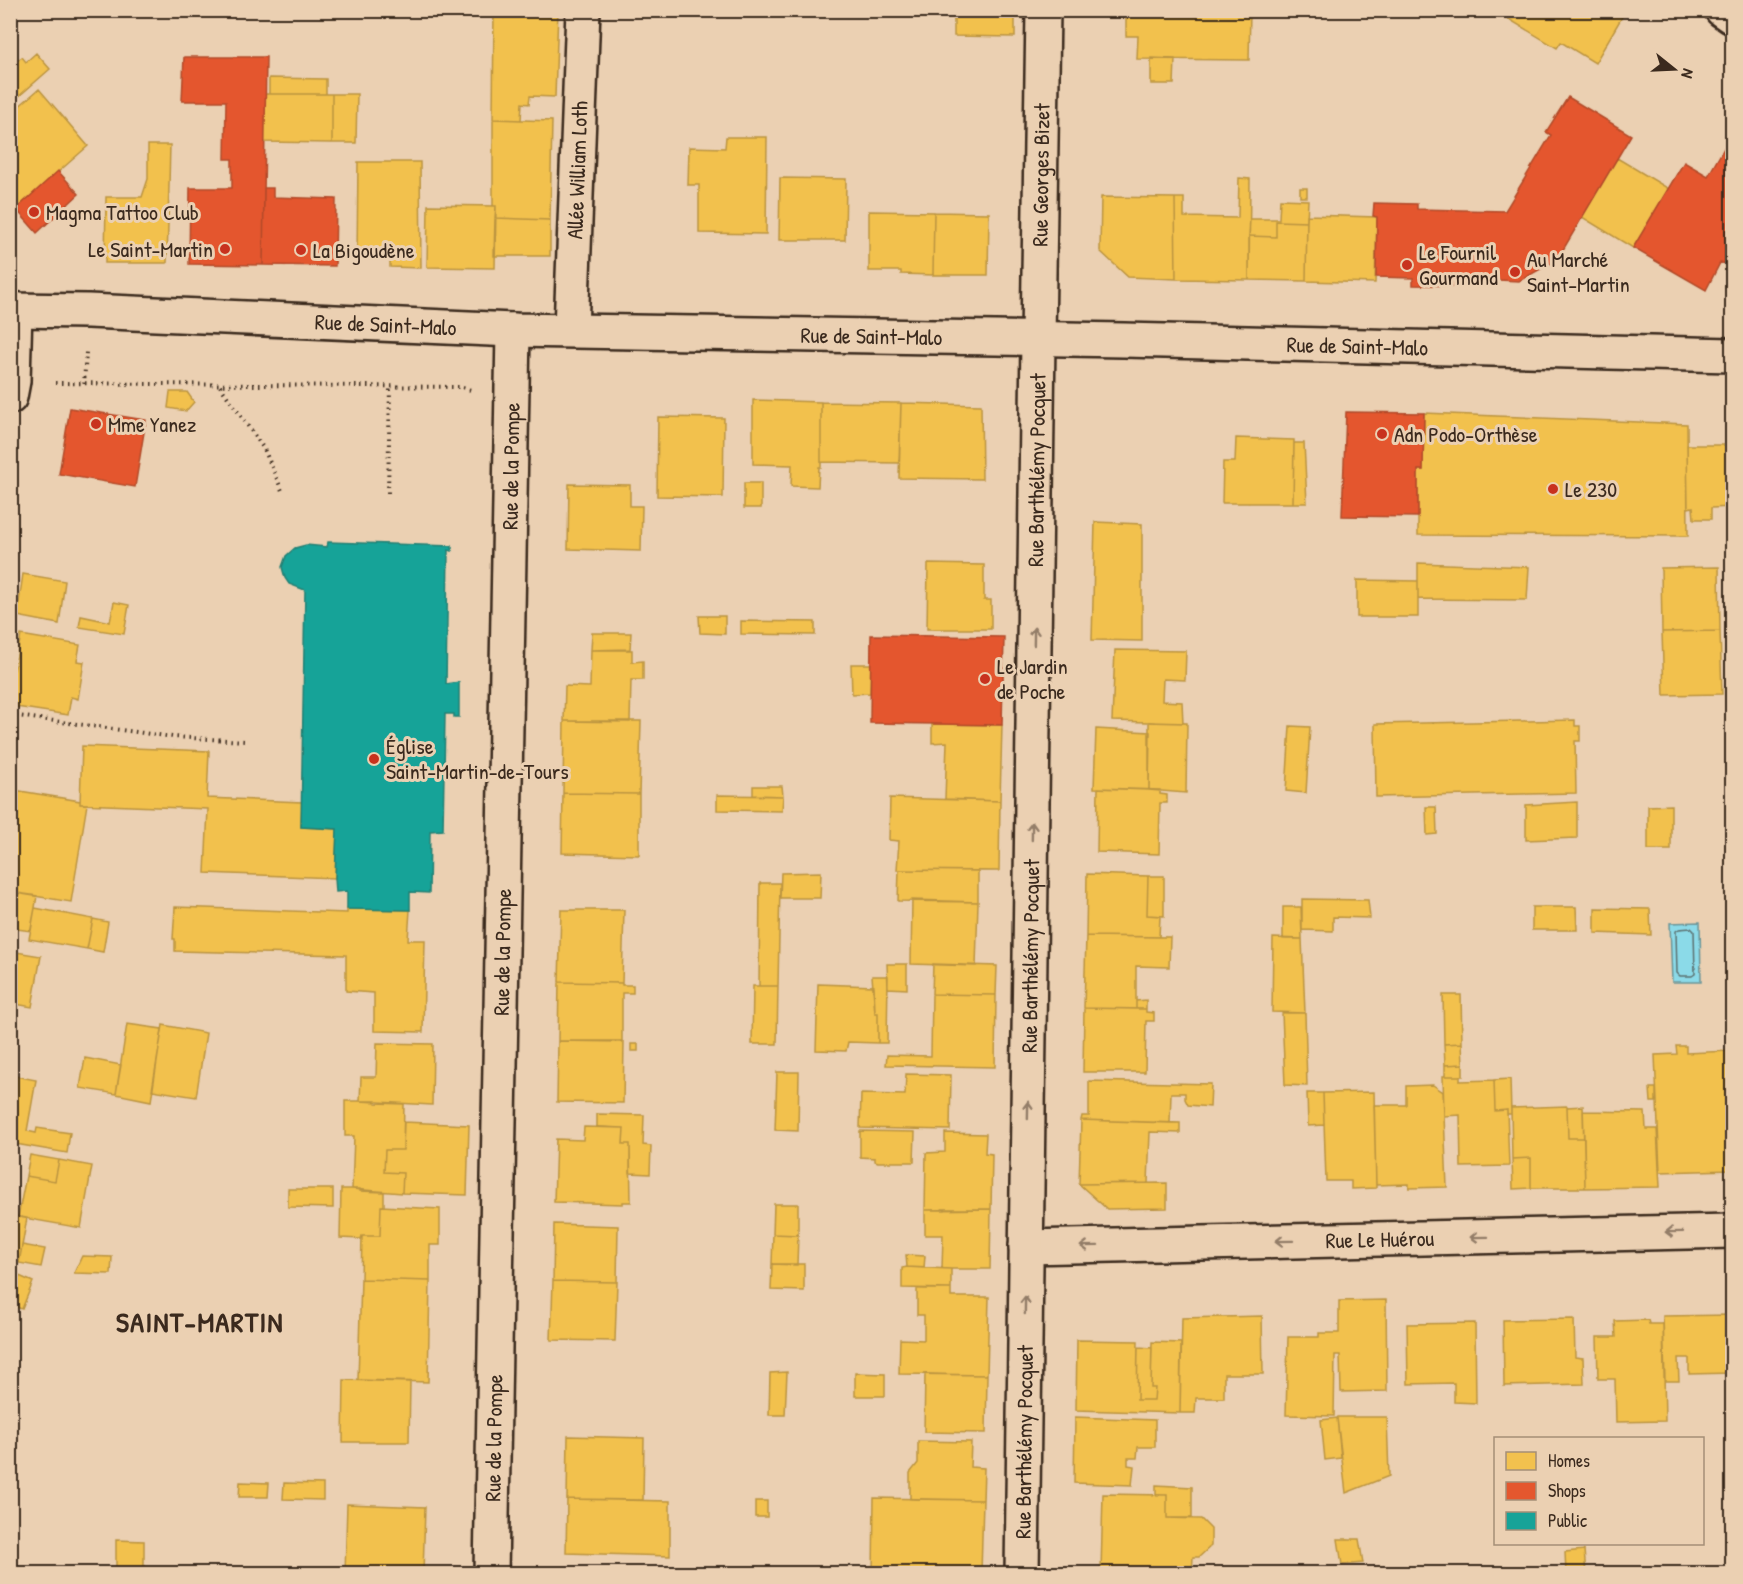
<svg xmlns="http://www.w3.org/2000/svg" width="1743" height="1584" font-family="'Patrick Hand',sans-serif">
<rect width="100%" height="100%" fill="#ebd0b2"/>
<filter id="ink" filterUnits="userSpaceOnUse"><feTurbulence type="fractalNoise" baseFrequency=".0167" numOctaves="2"/><feDisplacementMap in="SourceGraphic" scale="12" xChannelSelector="R" yChannelSelector="G"/><feConvolveMatrix kernelMatrix="1 2 1 2 8 2 1 2 1" color-interpolation-filters="sRGB"/></filter>
<g filter="url(#ink)">
<path fill="#8bdae8" stroke="#6b9497" stroke-width="1.5" d="M1700 922 1701 982H1672L1670 923Z"/>
<path fill="#f2c14e" stroke="#bb9440" stroke-width="1.5" d="M494 10H558L555 97 530 96 529 104 522 103 521 120 493 119Z
M954 10H1015V37L954 36Z
M1126 10H1250L1249 60 1137 59 1138 36H1126Z
M1505 10H1626L1595 63 1561 42 1557 48 1502 15Z
M10 52 18 60 22 57 26 62 36 53 50 69 10 104Z
M1151 58 1175 59 1174 84H1151Z
M269 78 326 79V94H269Z
M39 89 88 146 16 209 10 202V165L14 162 10 157V114Z
M265 94H332V143L264 142Z
M332 94H357L356 143H332Z
M493 119 552 121 550 220 495 218 496 206H493Z
M726 137H767L766 234 699 233V185H688L689 147 725 148Z
M148 145H170L167 263H105L106 197H142L148 179Z
M1617 158 1669 189 1633 248 1582 217Z
M358 162H420L421 268 390 267V259H357Z
M780 178 846 179 845 240H779Z
M1239 178 1250 179 1249 280 1176 279 1175 198H1184V217L1238 218Z
M1300 188H1307V197H1300Z
M1101 197 1175 198 1176 279 1128 277 1100 251Z
M1280 199 1308 200 1307 222 1276 221V237L1249 236 1250 219H1279Z
M428 205 496 206 495 268 427 267Z
M869 211 934 212 933 275 901 274V271H869Z
M934 212 989 213 988 275H933Z
M1307 215 1377 217 1375 283 1306 281Z
M495 218 550 220V256H494Z
M1276 221 1307 222 1306 281 1249 280V236L1276 237Z
M170 392H187L194 402 186 411 168 408Z
M753 400 821 402V467H819L818 487 791 486 792 465 753 464Z
M821 402 901 403 899 463 821 462Z
M901 403 981 405 982 479 899 478Z
M1424 413 1687 424 1688 536 1418 535V470H1423Z
M658 417 724 418 723 497 657 496Z
M1236 438 1294 440 1293 503H1222L1223 462H1235Z
M1294 443H1304L1307 503H1293Z
M1687 445H1730L1732 507 1711 508V519H1694L1693 507 1688 508Z
M1730 448H1732L1731 492Z
M744 483H761V508H744Z
M569 484 630 485V506H642L641 551 568 549Z
M1095 522 1142 524V641L1092 640Z
M1418 563 1529 567 1527 600 1418 599Z
M928 564 984 565V600H991V629H927Z
M1719 567 1720 631 1662 632 1661 568Z
M23 574 65 581 59 624 17 616Z
M1357 580 1418 581V617H1357Z
M114 602 129 605 124 634 79 627 81 616 110 622Z
M699 616H725V634L700 633Z
M741 621 815 622V635L741 634Z
M1720 631 1722 694 1664 695 1662 632Z
M592 633H631L630 649 591 650Z
M21 635 80 645 77 661 84 662 78 699 71 697 68 715 10 706V670H14Z
M591 650H632V662L643 661V680H631L630 722 564 721 565 686 590 687Z
M1115 650 1186 651 1185 680 1163 679 1162 701 1182 702 1183 723 1112 721Z
M851 664H871L870 693 852 694Z
M1575 720V726H1580V741H1575L1576 793 1376 797 1375 724Z
M564 721H641L639 794 563 793Z
M1149 722 1187 723 1186 793 1149 790Z
M932 724 1002 725 1000 801 945 799 947 742 932 743Z
M1290 726 1310 727 1306 793 1286 791Z
M1096 729 1150 732 1149 790 1094 788Z
M82 746 209 751 207 798 302 802 301 827 337 829 335 878 205 873 208 809 80 804Z
M753 786H782L783 796 753 795Z
M1098 788 1160 790V794L1167 795V803H1160L1159 854 1097 852Z
M14 790 80 801V804H87L71 902 10 892V810Z
M563 793 639 794V855L562 853Z
M717 795 783 796 782 811 717 810Z
M890 798 1000 801 999 871 897 870 899 841 889 840Z
M1577 802V838L1526 840V805Z
M1671 805V850H1648V806Z
M1426 807H1436L1437 834 1427 835Z
M899 870 978 871V902L898 901Z
M821 872 820 898H780L781 873Z
M1087 874 1148 876 1147 915 1160 916 1159 937 1086 936Z
M1148 876H1164V916L1147 915Z
M760 883H780L778 986H759Z
M10 892 37 896 31 931 10 928Z
M1302 899 1368 900 1370 918 1333 917V931L1302 930Z
M912 900 978 902 976 966 911 964Z
M175 907 347 913V909L410 910 408 940H425L423 1032 374 1031V993L346 991V955L175 951V939H173Z
M1283 907H1301L1302 939H1283Z
M1532 907H1576L1577 930H1532Z
M35 908 93 919 87 949 29 939Z
M1595 908 1650 909 1651 935 1595 933Z
M561 910H624L622 983 559 982Z
M93 919 108 922 103 952 87 949Z
M1086 936 1170 937 1169 967 1136 966V1009L1084 1008Z
M1273 938 1302 939 1305 1013 1272 1012Z
M10 951 41 956 32 1007 10 1003Z
M887 964H907V989L888 988Z
M933 964 997 966 996 995 932 994Z
M872 976H888L887 1043H878V1013H875Z
M559 982 622 983V985H633V993H622V1041H558Z
M818 984 874 986 875 1013H878V1043L848 1042 846 1051 816 1050Z
M753 986H778L777 1044H752Z
M932 994 996 995 995 1067 886 1065 887 1055 931 1056Z
M1443 995H1461L1462 1043 1444 1044Z
M1146 1000V1009H1136V1001Z
M1084 1008 1146 1009V1012L1154 1013V1021H1146L1145 1072H1083Z
M1282 1013H1305L1307 1086 1285 1085Z
M127 1024 162 1029 151 1101 116 1094Z
M163 1025 206 1033 196 1097 152 1090Z
M558 1041 624 1042 623 1103 557 1102Z
M377 1043 433 1044 432 1105 360 1101 361 1077H376Z
M1462 1043 1463 1064 1445 1065 1444 1044Z
M631 1044H638V1051H631Z
M1676 1046H1686V1053L1729 1051 1732 1170 1660 1172 1655 1055 1677 1054Z
M85 1058 121 1065 116 1094 80 1088Z
M1463 1064V1076H1445V1065Z
M777 1072H799L798 1131 775 1130Z
M906 1074 951 1075 950 1130 860 1128 861 1094 905 1095Z
M10 1075 36 1080 27 1131 36 1133 37 1128 70 1133 67 1153 10 1143Z
M1443 1076H1460V1081L1494 1080 1495 1111 1507 1110 1509 1166 1461 1167 1460 1115 1444 1116Z
M1510 1079 1511 1114H1507V1110L1495 1111 1494 1080Z
M1089 1081 1211 1084 1210 1107 1188 1105 1185 1099V1093H1171L1170 1123 1081 1120 1082 1116H1089Z
M1433 1085 1443 1092 1447 1187 1409 1188V1184L1376 1185 1374 1105H1406V1086Z
M1650 1088H1656V1102H1651Z
M1374 1092 1376 1188 1351 1189V1181H1326L1323 1093Z
M1307 1093H1323L1324 1125 1308 1126Z
M345 1101H376V1103L404 1104 403 1150H385L384 1172 403 1173 402 1193 352 1189 354 1136H345Z
M1567 1106 1568 1138H1584L1585 1188H1531V1158L1512 1159 1511 1108Z
M1583 1106 1584 1138H1568L1567 1107Z
M1583 1111 1645 1112 1646 1129H1657L1660 1187 1585 1188Z
M597 1114 644 1115 643 1145 651 1146 650 1174 630 1173V1144H623L624 1128 597 1127Z
M1081 1120 1180 1123V1133L1150 1132 1148 1183 1079 1184Z
M404 1122 469 1125 467 1195 402 1193 403 1173 384 1172 385 1150H403Z
M584 1127 624 1128 623 1144H630L631 1202H623V1204L554 1202 556 1139 583 1140Z
M860 1131 915 1132 914 1162H878L875 1161V1158L860 1157Z
M945 1133 986 1134 985 1153 992 1154 991 1209 925 1210 926 1153 945 1152Z
M30 1155 59 1160 55 1181 26 1176Z
M1531 1158V1188L1513 1189 1512 1159Z
M59 1160 92 1166 81 1228 18 1217 26 1176 55 1181Z
M1167 1183V1208L1107 1209 1079 1184Z
M288 1189H333V1208L288 1207Z
M341 1189H360V1191L384 1192V1206H381L380 1236H362L361 1239 340 1238Z
M774 1204H798V1235L773 1234Z
M381 1206 440 1209V1245H430V1281L361 1279 362 1236H380Z
M943 1209H991L990 1269H942L943 1235H925V1210H944Z
M10 1215 27 1218 19 1263 10 1262Z
M554 1224 618 1226 617 1282 553 1281Z
M773 1234 798 1235 797 1265 772 1264Z
M22 1245 45 1249 41 1267 19 1263Z
M906 1255 925 1256 924 1268 907 1267Z
M82 1256 112 1257 111 1274 74 1273Z
M772 1264H804V1291L771 1290Z
M907 1267 951 1269V1289L902 1288V1268Z
M10 1272 33 1282 22 1309 10 1305Z
M361 1279 430 1281 428 1382 358 1380Z
M553 1281 617 1282 615 1341 551 1340Z
M917 1289H951V1297H989L987 1375 899 1374 900 1339 924 1340V1315H917Z
M1386 1300 1387 1391 1341 1392 1340 1355H1335L1334 1416 1286 1415 1288 1337H1319V1333H1339V1301Z
M1732 1315V1373L1689 1374V1358H1678L1679 1381H1665L1663 1316Z
M1262 1316 1263 1374H1224V1398H1196L1195 1413H1180L1182 1318Z
M1574 1319 1575 1357 1583 1358 1584 1384 1504 1386 1503 1320Z
M1648 1320 1649 1324H1663L1665 1421 1616 1422 1615 1379H1598L1597 1337H1616L1615 1321Z
M1475 1323 1476 1403 1454 1402V1383L1408 1384 1407 1324Z
M1077 1340 1138 1341 1137 1400H1154L1155 1388H1151L1152 1342 1181 1343 1180 1413 1076 1410Z
M1138 1347 1152 1348 1151 1388H1155L1154 1400H1137Z
M787 1372 785 1415H769L770 1373Z
M855 1373 885 1374V1396H855Z
M925 1374 987 1375 986 1433 924 1432Z
M344 1380 410 1382 409 1442H343Z
M1075 1417 1155 1420V1447H1138L1137 1458H1128V1465L1134 1466 1132 1485 1074 1483Z
M1338 1417H1387L1389 1476 1346 1493 1337 1418Z
M1337 1418 1341 1458 1325 1460 1321 1420Z
M568 1436 644 1438 643 1500 567 1499Z
M918 1441 971 1442 970 1467 984 1468 983 1500 910 1499V1473L918 1463Z
M240 1482 269 1483 268 1497H239Z
M284 1483 323 1484V1500L283 1499Z
M1156 1485 1192 1487V1518H1167V1495H1156Z
M1103 1494 1167 1495V1518L1201 1519 1211 1529V1546L1199 1557H1193L1192 1574 1101 1571Z
M874 1498 983 1500 981 1574H873Z
M567 1499 670 1501V1556L566 1553Z
M755 1501H767V1517H755Z
M347 1504 425 1507 423 1574H345Z
M1338 1539H1359L1363 1563 1342 1565Z
M116 1540 144 1541V1574H116Z
M1584 1550 1586 1574H1566L1565 1552Z"/>
<path fill="#e4572e" stroke="#b14a29" stroke-width="1.5" d="M184 57H266L263 265 189 264 190 188H232V159H225L226 101H182Z
M1568 97 1631 135 1557 260 1519 281 1477 279 1478 286 1413 285V278L1376 277 1377 217 1373 216 1374 203 1417 204V209L1505 211 1551 135 1546 132Z
M1732 134V264L1720 263 1706 290 1633 248 1684 162 1708 176Z
M58 171 79 194 37 233 16 209Z
M264 188H273V197L336 199 335 266 263 265Z
M70 408 146 420 135 487 59 474Z
M1346 412 1424 413 1423 470H1418V517L1342 516Z
M871 635 1004 637 1002 725 870 723Z"/>
<path fill="#17a398" stroke="#227f73" stroke-width="1.5" d="M328 542 452 546V551L448 550 446 684 459 682V717H454V714H445L443 830 430 831 429 893 410 892V910L347 909V891L336 892 335 878 337 829 301 827 305 590 289 584 285 578 282 567 286 556 295 548 306 545 327 547Z"/>
<g fill="none" stroke-linecap="round" stroke-linejoin="round">
<path stroke="#5b706f" stroke-width="1.5" d="M1691 928 1694 931 1695 974 1692 976H1680L1677 973 1676 931 1679 929Z"/>
<defs>
<g id="minor">
<path d="M1722 10 1732 17"/>
<path id="s1" d="M571 329 583 10"/>
<path id="s2" d="M1038 339 1043 10"/>
<path id="s3" d="M1026 1247 1732 1231"/>
<path id="s4" d="M491 1574 513 330"/>
</g>
<g id="tertiary">
<path d="M10 397 13 381 15 309"/>
<path id="s5" d="M1022 1574 1038 339"/>
</g>
<g id="primary">
<path id="s6" d="M10 310 88 311 513 330 1124 340 1732 355"/>
</g>
</defs>
<use href="#minor" stroke="#3b2a1e" stroke-width="38"/>
<use href="#tertiary" stroke="#3b2a1e" stroke-width="38"/>
<use href="#primary" stroke="#3b2a1e" stroke-width="38"/>
<path stroke="#3b2a1e" stroke-width="4" stroke-dasharray="1.5 4.5" stroke-linecap="butt" d="M55 383 459 387 471 390
M84 384 86 352
M220 386 264 449 283 493
M388 493 390 387
M10 715 173 737 245 741"/>
<use href="#minor" stroke="#ebd0b2" stroke-width="33"/>
<use href="#tertiary" stroke="#ebd0b2" stroke-width="33"/>
<use href="#primary" stroke="#ebd0b2" stroke-width="33"/>
</g>
<defs><path id="oneway-shaft" d="M-6 0H5M1.5-3L5.5 0L1.5 3" fill="none" stroke-width="1.6" stroke-linecap="round" stroke-linejoin="round" transform="scale(1.5)"/></defs>
<g stroke="#937d68">
<use href="#oneway-shaft" transform="translate(1034 636) rotate(-89)"/>
<use href="#oneway-shaft" transform="translate(1032 831) rotate(-89)"/>
<use href="#oneway-shaft" transform="translate(1028 1110) rotate(-89)"/>
<use href="#oneway-shaft" transform="translate(1674 1232) rotate(179)"/>
<use href="#oneway-shaft" transform="translate(1479 1237) rotate(179)"/>
<use href="#oneway-shaft" transform="translate(1284 1241) rotate(179)"/>
<use href="#oneway-shaft" transform="translate(1089 1246) rotate(179)"/>
<use href="#oneway-shaft" transform="translate(1025 1305) rotate(-89)"/>
</g>
</g>
<g fill="#c8321e" stroke="#ebd0b2" stroke-width="2">
<circle cx="34" cy="212" r="6"/>
<circle cx="225" cy="249" r="6"/>
<circle cx="301" cy="250" r="6"/>
<circle cx="1407" cy="265" r="6"/>
<circle cx="1515" cy="272" r="6"/>
<circle cx="96" cy="424" r="6"/>
<circle cx="1382" cy="434" r="6"/>
<circle cx="1553" cy="489" r="6"/>
<circle cx="985" cy="679" r="6"/>
<circle cx="374" cy="759" r="6"/>
</g>
<g text-anchor="middle" dominant-baseline="central" stroke-width="6" stroke-linejoin="round" paint-order="stroke">
<g font-size="22" fill="#3b2a1e" stroke="#ebd0b2">
<text stroke="none"><textPath href="#s1" startOffset="159">Allée William Loth</textPath></text>
<text stroke="none"><textPath href="#s2" startOffset="164">Rue Georges Bizet</textPath></text>
<text stroke="none"><textPath href="#s6" startOffset="376">Rue de Saint-Malo</textPath></text>
<text stroke="none"><textPath href="#s6" startOffset="862">Rue de Saint-Malo</textPath></text>
<text stroke="none"><textPath href="#s6" startOffset="1348">Rue de Saint-Malo</textPath></text>
<text stroke="none"><textPath href="#s4" startOffset="1108">Rue de la Pompe</textPath></text>
<text stroke="none"><textPath href="#s5" startOffset="1104">Rue Barthélémy Pocquet</textPath></text>
<text stroke="none"><textPath href="#s4" startOffset="622">Rue de la Pompe</textPath></text>
<text stroke="none"><textPath href="#s5" startOffset="618">Rue Barthélémy Pocquet</textPath></text>
<text stroke="none"><textPath href="#s3" startOffset="354">Rue Le Huérou</textPath></text>
<text stroke="none"><textPath href="#s4" startOffset="136">Rue de la Pompe</textPath></text>
<text stroke="none"><textPath href="#s5" startOffset="132">Rue Barthélémy Pocquet</textPath></text>
</g>
<g font-size="22" fill="#3b2a1e" stroke="#ebd0b2" text-anchor="start">
<text x="46" y="212">Magma Tattoo Club</text>
<text x="213" y="249" text-anchor="end">Le Saint-Martin</text>
<text x="313" y="250">La Bigoudène</text>
<text x="1419" y="252">Le Fournil<tspan x="1419" dy="25">Gourmand</tspan></text>
<text x="1527" y="259">Au Marché<tspan x="1527" dy="25">Saint-Martin</tspan></text>
<text x="108" y="424">Mme Yanez</text>
<text x="1394" y="434">Adn Podo-Orthèse</text>
<text x="1565" y="489">Le 230</text>
<text x="997" y="666">Le Jardin<tspan x="997" dy="25">de Poche</tspan></text>
<text x="386" y="746">Église<tspan x="386" dy="25">Saint-Martin-de-Tours</tspan></text>
</g>
<g font-size="28" font-weight="bold" letter-spacing="1.5" fill="#3b2a1e" stroke="#ebd0b2">
<text x="200" y="1322">SAINT-MARTIN</text>
</g>
</g>
<rect width="1743" height="1584" fill="none" stroke="#ebd0b2" stroke-width="36"/>
<rect x="18" y="18" width="1707" height="1548" fill="none" stroke="#3b2a1e" stroke-width="2" filter="url(#ink)"/>
<rect x="1494" y="1437" width="210" height="108" fill="#ebd0b2" stroke="#a58e77" stroke-width="1.5"/>
<rect x="1506" y="1452" width="30" height="18" fill="#f2c14e" stroke="#a58e77" stroke-width="1.5"/>
<text x="1548" y="1467" font-size="18" fill="#3b2a1e">Homes</text>
<rect x="1506" y="1482" width="30" height="18" fill="#e4572e" stroke="#a58e77" stroke-width="1.5"/>
<text x="1548" y="1497" font-size="18" fill="#3b2a1e">Shops</text>
<rect x="1506" y="1512" width="30" height="18" fill="#17a398" stroke="#a58e77" stroke-width="1.5"/>
<text x="1548" y="1527" font-size="18" fill="#3b2a1e">Public</text>
<g transform="translate(1674 69) rotate(108)" stroke="#ebd0b2" stroke-width="4.5" paint-order="stroke">
<path d="M0-4.5L10 22L0 15L-10 22Z" fill="#3b2a1e"/>
<text y="-9" font-size="16" font-weight="bold" text-anchor="middle" fill="#3b2a1e">N</text>
</g>
</svg>
